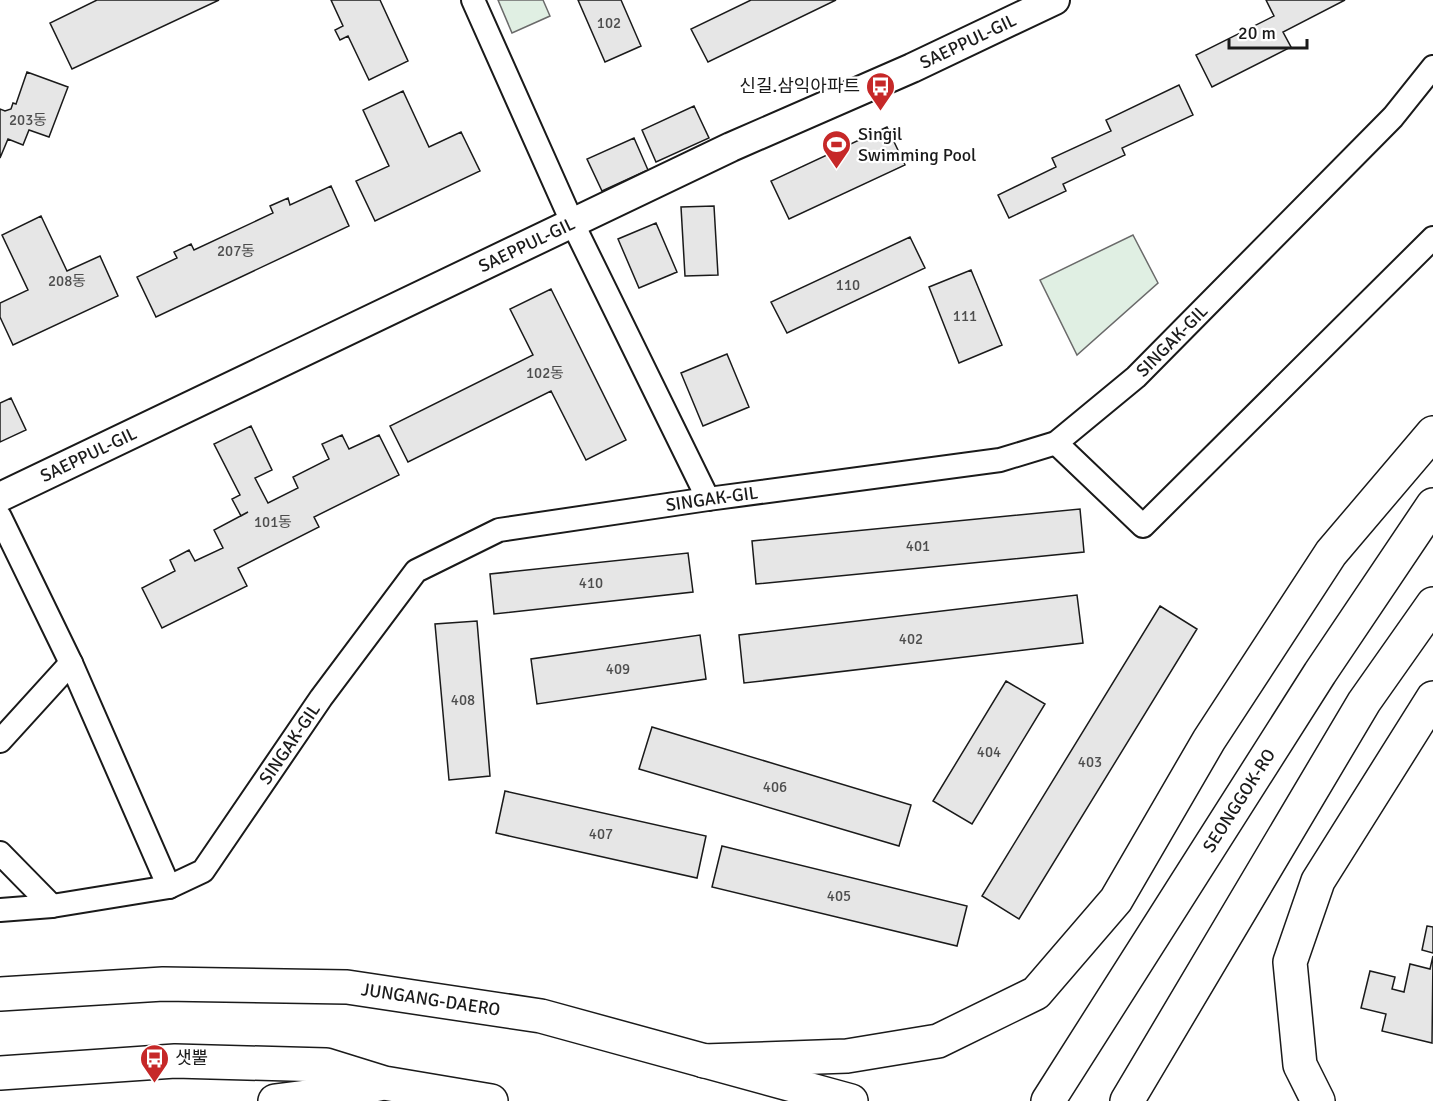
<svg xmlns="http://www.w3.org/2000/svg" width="1433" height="1101" font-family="Signika,'Noto Sans KR',sans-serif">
<rect width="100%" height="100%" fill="#fff"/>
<path fill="#e0efe3" stroke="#6a6a6a" stroke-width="1.5" d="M498 0H543L550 16 512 33Z
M1133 235 1158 283 1077 355 1040 280Z"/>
<path fill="#e6e6e6" stroke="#1a1a1a" stroke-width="1.5" d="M97 0H219L72 69 50 23Z
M331 0H380L408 61 369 80 348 36 340 40 335 30 343 26Z
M578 0H621L641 46 605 62Z
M751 0H836L708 62 691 29Z
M1266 0H1345L1283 32 1291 47 1212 87 1196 55 1274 16Z
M27 72 68 87 49 137 29 130 23 145 8 139 0 158V109L5 111 11 109 13 103 16 104Z
M1179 85 1193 115 1122 148 1125 155 1063 184 1066 191 1009 218 998 195 1056 167 1052 158 1111 131 1106 120Z
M403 91 429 147 461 132 480 171 375 221 356 181 389 166 363 110Z
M694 106 709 138 656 162 642 130Z
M887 127 905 165 789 219 771 181Z
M634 138 648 170 602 191 587 159Z
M331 186 349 226 156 317 137 277 177 258 174 252 191 244 194 250 273 213 270 206 288 198 290 205Z
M714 206 718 275 685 276 681 207Z
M41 216 67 271 100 256 118 296 13 345 0 317V303L28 290 2 235Z
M656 223 677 272 639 288 618 239Z
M910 237 925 268 787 333 771 302Z
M971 270 1002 345 959 363 929 287Z
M551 289 626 440 586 460 551 391 408 462 390 426 533 355 510 309Z
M727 354 749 407 703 426 681 373Z
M11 398 26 430 0 442V403Z
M251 426 272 470 255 478 268 503 298 488 293 477 329 459 322 444 342 435 349 449 379 435 399 475 314 517 319 527 238 568 247 586 162 628 142 588 175 571 170 560 189 550 195 561 223 548 214 530 248 512 241 516 232 499 240 495 214 444Z
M1080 509 1084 552 756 584 752 541Z
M688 553 693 592 494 614 490 574Z
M1077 595 1083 643 744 683 739 635Z
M1160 606 1197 629 1019 919 982 896Z
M477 621 490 776 449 780 435 624Z
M700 635 706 679 537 704 531 659Z
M1006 681 1045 704 972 824 933 801Z
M652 727 911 805 899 846 639 769Z
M505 791 706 836 697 878 496 833Z
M722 846 967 906 957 946 712 887Z
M1427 926 1433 927V953L1422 950Z
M1433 956 1432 1043 1382 1031 1386 1014 1361 1008 1370 971 1395 977 1392 989 1404 992 1410 964 1430 969Z"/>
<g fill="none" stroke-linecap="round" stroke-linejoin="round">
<defs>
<g id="minor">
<path d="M473 0 572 222 708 499"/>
<path d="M1056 443 1143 526 1433 238"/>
<path d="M0 517 71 663 169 887"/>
<path d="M0 741 71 663"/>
<path d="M0 853 52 906"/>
<path id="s1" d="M0 910 52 906 169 887 203 871 321 698 416 571 499 530 708 499 1000 460 1056 443 1136 377 1393 117 1433 67"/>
</g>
<g id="tertiary">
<path id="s2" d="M0 497 731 147 912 68 1055 0"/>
</g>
<g id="secondary">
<path id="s3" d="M0 994 163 984 347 987 541 1016 851 1101"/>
<path d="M704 1061 847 1056 938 1041 1036 993 1116 900 1209 740 1331 553 1433 433"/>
<path d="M0 1073 175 1061 326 1065 384 1083 491 1101"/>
<path d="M275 1101 314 1096 379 1084"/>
<path id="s4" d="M1048 1101 1320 673 1433 505"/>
<path d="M1127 1101 1364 702 1433 604"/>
<path d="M1318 1101 1300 1065 1290 962 1318 881 1433 698"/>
</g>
</defs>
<use href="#minor" stroke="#1a1a1a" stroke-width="26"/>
<use href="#tertiary" stroke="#1a1a1a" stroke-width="32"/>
<use href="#secondary" stroke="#1a1a1a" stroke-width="36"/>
<use href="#minor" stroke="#fff" stroke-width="22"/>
<use href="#tertiary" stroke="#fff" stroke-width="28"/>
<use href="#secondary" stroke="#fff" stroke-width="33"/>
</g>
<defs>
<symbol id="bus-pin" viewBox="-11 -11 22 30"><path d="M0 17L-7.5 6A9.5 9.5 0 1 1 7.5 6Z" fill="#c62828" stroke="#fff"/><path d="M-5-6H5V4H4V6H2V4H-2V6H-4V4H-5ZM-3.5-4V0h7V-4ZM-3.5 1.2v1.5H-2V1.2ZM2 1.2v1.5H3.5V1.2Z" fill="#fff"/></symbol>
<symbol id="stadium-pin" viewBox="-11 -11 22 30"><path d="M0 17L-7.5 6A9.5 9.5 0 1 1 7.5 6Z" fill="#c62828" stroke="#fff"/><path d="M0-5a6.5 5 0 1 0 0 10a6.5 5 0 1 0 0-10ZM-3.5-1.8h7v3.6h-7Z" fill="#fff"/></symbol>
</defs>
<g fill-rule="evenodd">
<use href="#bus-pin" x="864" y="70" width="33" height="45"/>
<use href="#stadium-pin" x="820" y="128" width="33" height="45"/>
<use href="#bus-pin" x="138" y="1042" width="33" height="45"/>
</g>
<g text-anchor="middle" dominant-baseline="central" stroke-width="4.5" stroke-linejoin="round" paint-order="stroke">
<g font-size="15" fill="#4d4d4d">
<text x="609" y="23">102</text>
<text x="28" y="120">203동</text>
<text x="236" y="251">207동</text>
<text x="67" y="281">208동</text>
<text x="848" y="285">110</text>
<text x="965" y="316">111</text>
<text x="545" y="373">102동</text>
<text x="273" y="522">101동</text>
<text x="918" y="546">401</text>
<text x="591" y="583">410</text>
<text x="911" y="639">402</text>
<text x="618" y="669">409</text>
<text x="463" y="700">408</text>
<text x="989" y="752">404</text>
<text x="1090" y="762">403</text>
<text x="775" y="787">406</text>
<text x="601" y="834">407</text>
<text x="839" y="896">405</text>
</g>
<g font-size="18" fill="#1a1a1a" stroke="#fff">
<text stroke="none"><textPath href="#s2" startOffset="1070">SAEPPUL-GIL</textPath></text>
<text stroke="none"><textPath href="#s2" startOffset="584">SAEPPUL-GIL</textPath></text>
<text stroke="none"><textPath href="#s1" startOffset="1388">SINGAK-GIL</textPath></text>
<text stroke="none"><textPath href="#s2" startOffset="98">SAEPPUL-GIL</textPath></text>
<text stroke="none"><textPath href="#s1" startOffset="884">SINGAK-GIL</textPath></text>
<text stroke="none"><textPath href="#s1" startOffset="362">SINGAK-GIL</textPath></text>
<text stroke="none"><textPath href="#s4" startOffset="356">SEONGGOK-RO</textPath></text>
<text stroke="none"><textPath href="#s3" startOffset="432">JUNGANG-DAERO</textPath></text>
</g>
<g font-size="18" fill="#1a1a1a" stroke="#fff" text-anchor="start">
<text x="860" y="86" text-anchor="end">신길.삼익아파트</text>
<text x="858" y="134">Singil<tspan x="858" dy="21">Swimming Pool</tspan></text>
<text x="175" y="1058">샛뿔</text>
</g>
</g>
<path d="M1229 39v9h78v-9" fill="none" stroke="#1a1a1a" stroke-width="3"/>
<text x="1238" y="39" font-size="18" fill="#1a1a1a" stroke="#ffffff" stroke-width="4.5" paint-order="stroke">20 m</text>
</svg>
